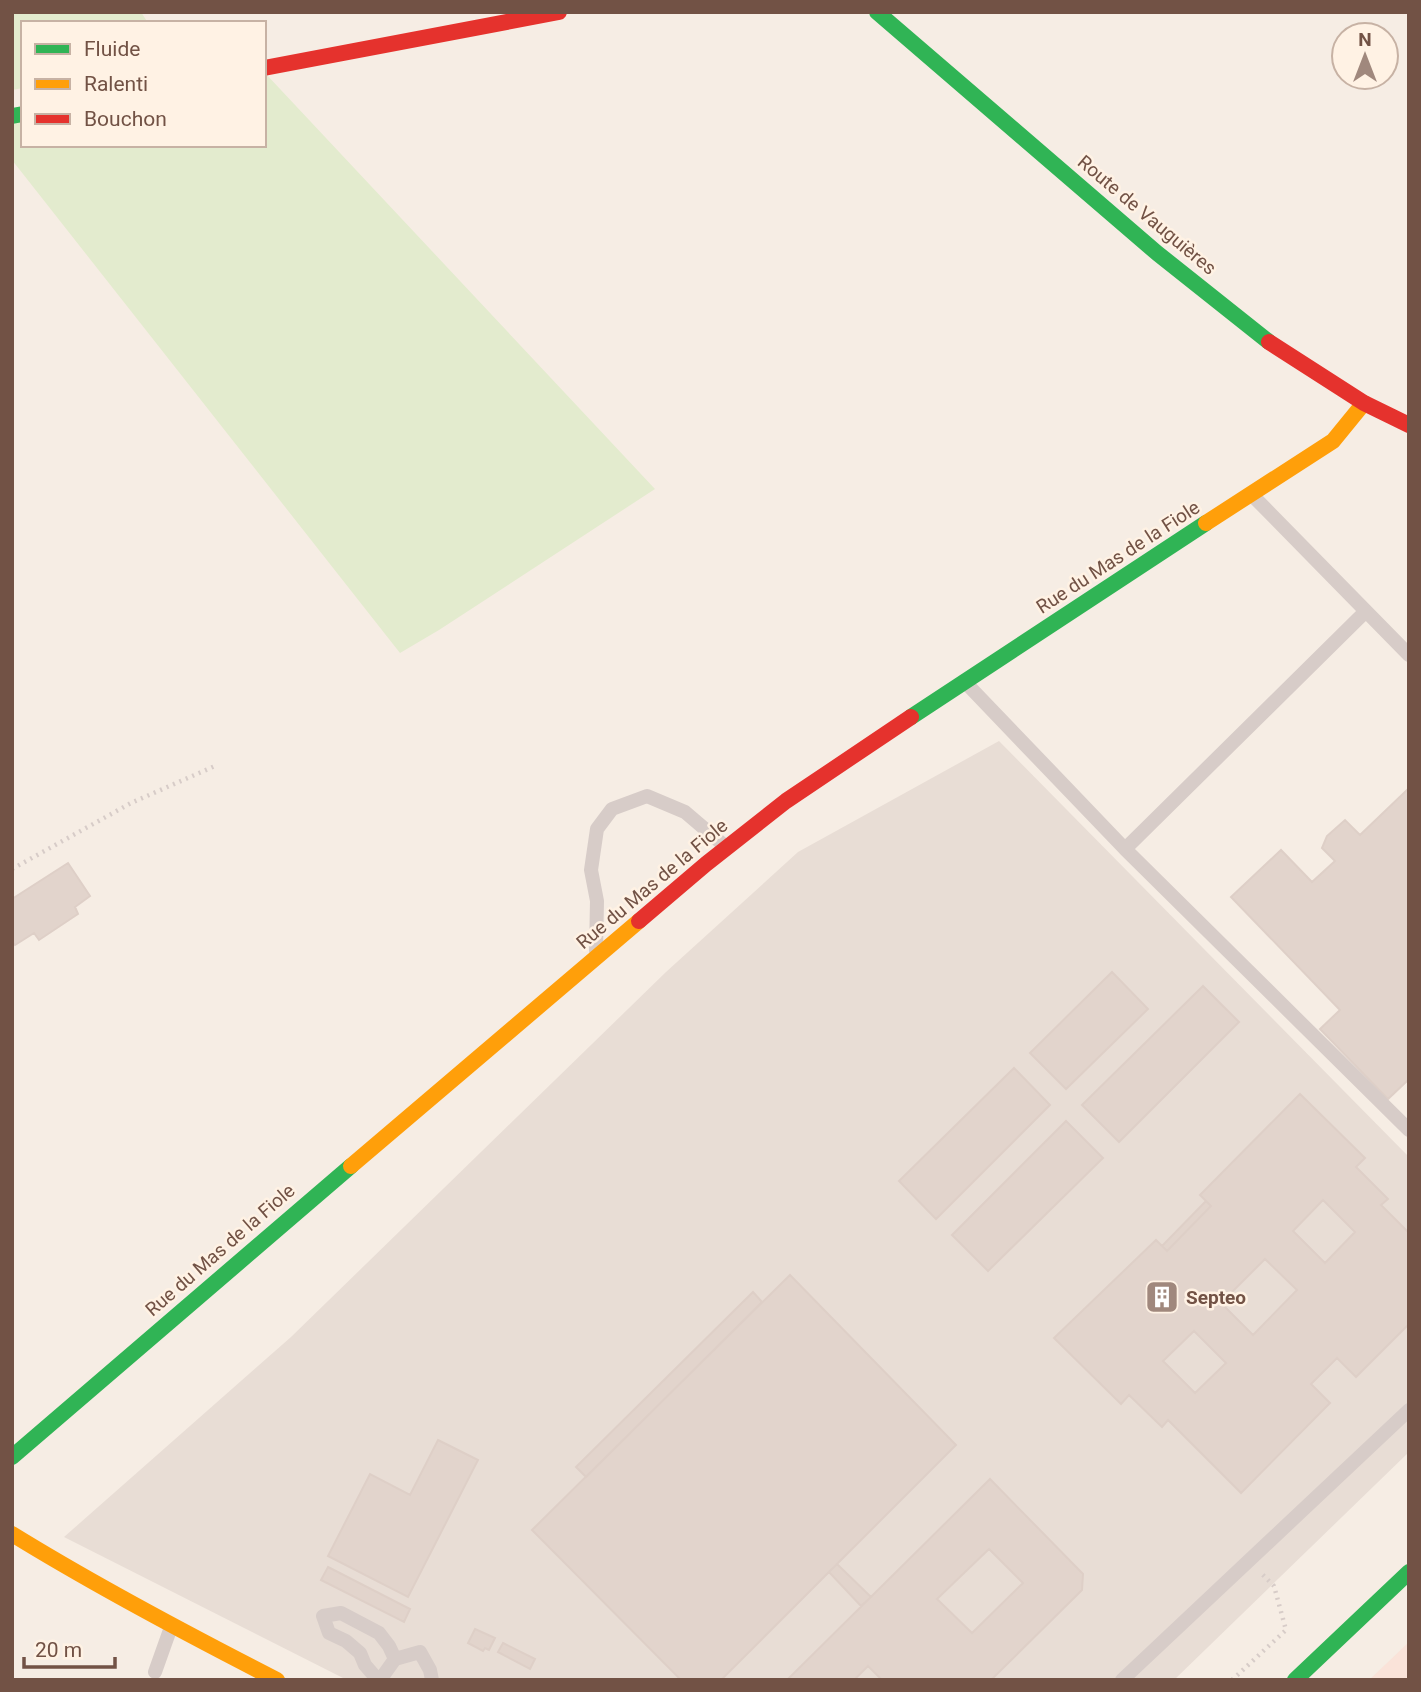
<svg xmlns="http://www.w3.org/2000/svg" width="1421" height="1692" font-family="Roboto,sans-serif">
<rect width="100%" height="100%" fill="#f6ede4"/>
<path fill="#fae3d9" d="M1409 1642V1680H1369L1387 1663Z"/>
<path fill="#e8ddd5" d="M999 741 1409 1157V1452L1174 1680H347L64 1537 291 1337 666 972 798 852Z"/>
<path fill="#e3ebce" d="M12 12H141L148 23H23V88L12 90Z
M264 74H266L655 489 439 630 400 653 12 160V120L23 118V145H264Z"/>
<path fill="#e2d4cc" stroke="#decfc7" stroke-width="2" fill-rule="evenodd" d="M1409 788V1083L1407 1081 1388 1099 1320 1029 1340 1010 1231 897 1281 850 1312 882 1335 861 1322 848 1327 836 1345 820 1360 835Z
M68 863 90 896 75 907 78 914 39 940 34 933 15 945 12 941V899Z
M1112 972 1148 1009 1066 1089 1030 1053Z
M1203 986 1239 1022 1119 1142 1082 1105Z
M1014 1068 1050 1105 936 1219 899 1181Z
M1300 1094 1365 1158 1356 1167 1388 1199 1381 1205 1409 1233V1324L1356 1377 1337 1358 1311 1384 1330 1403 1241 1493 1168 1420 1162 1427 1129 1395 1121 1404 1054 1338 1156 1240 1167 1251 1211 1206 1200 1195ZM1323 1200 1355 1232 1325 1263 1293 1231ZM1265 1259 1297 1290 1253 1335 1221 1303ZM1194 1331 1226 1363 1195 1393 1163 1361Z
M1066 1121 1103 1158 988 1271 952 1235Z
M1206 1201 1211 1206 1167 1251 1162 1246Z
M790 1275 956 1445 721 1680H681L532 1530Z
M753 1292 762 1302 586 1477 576 1467Z
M438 1440 478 1460 408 1597 328 1556 370 1474 410 1495Z
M990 1479 1083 1574 1082 1590 991 1680H882L868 1666 854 1680H787ZM989 1549 1023 1583 972 1633 937 1599Z
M837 1564 871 1597 861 1606 829 1572Z
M328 1567 410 1609 404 1622 321 1580Z
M475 1629 495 1638 489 1650 485 1648 483 1651 468 1643Z
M503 1643 535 1659 530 1669 498 1652Z"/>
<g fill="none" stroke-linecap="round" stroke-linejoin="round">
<path stroke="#d7ccc8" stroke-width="4.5" stroke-dasharray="2 5" stroke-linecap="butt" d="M12 869 131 803 215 766
M1232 1680 1286 1630 1274 1586 1262 1574"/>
<path stroke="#d7ccc8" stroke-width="14" d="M1253 496 1409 655
M964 681 1125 849 1409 1130
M1125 849 1365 612
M596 951 597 901 591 870 597 829 612 809 647 796 685 812 726 847
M155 1672 171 1627
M378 1680 365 1665 360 1653 346 1641 329 1633 323 1616 341 1613 379 1633 389 1646 395 1659
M380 1680 395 1659 420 1652 430 1670 432 1680
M1122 1680 1409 1410"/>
<path stroke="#30b455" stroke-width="16" d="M877 12 1157 253 1269 342
M12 116 23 114
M911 717 1206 523
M12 1457 351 1166
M1295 1680 1409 1572"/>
<path stroke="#ff9f0a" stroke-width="16" d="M1206 523 1333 441 1364 403
M351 1166 639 921
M12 1534C98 1587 187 1634 277 1680"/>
<path stroke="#e5322d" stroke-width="16" d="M264 68 559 12
M1269 342 1364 403 1409 425
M639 921 706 864 786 801 911 717"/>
</g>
<defs>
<symbol id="building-square" viewBox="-11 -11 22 22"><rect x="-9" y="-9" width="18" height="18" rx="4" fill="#a0887d" stroke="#fff2e4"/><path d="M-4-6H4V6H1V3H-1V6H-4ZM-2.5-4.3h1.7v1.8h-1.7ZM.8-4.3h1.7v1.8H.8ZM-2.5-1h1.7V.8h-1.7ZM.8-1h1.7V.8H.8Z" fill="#fff"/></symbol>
</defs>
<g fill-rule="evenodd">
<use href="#building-square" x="1143" y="1278" width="38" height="38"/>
</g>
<g text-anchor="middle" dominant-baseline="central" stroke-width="5" stroke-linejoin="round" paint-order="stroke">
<g font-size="19" fill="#725245" stroke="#fff2e4">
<text transform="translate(1147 215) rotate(40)">Route de Vauguières</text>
<text transform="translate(1118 557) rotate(-33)">Rue du Mas de la Fiole</text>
<text transform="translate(652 884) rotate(-40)">Rue du Mas de la Fiole</text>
<text transform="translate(220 1250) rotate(-41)">Rue du Mas de la Fiole</text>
</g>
<g font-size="19" font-weight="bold" fill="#725245" stroke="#fff2e4" text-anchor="start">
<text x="1186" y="1297">Septeo</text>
</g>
</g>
<rect width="1421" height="1692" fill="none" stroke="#725245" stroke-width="28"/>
<rect x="21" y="21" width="245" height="126" fill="#fff2e4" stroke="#c7b2a4" stroke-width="2"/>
<rect x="35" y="44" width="35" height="10" fill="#30b455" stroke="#c7b2a4" stroke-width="2"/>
<text x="84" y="56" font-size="21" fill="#725245">Fluide</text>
<rect x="35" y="79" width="35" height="10" fill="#ff9f0a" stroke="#c7b2a4" stroke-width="2"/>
<text x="84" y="91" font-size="21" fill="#725245">Ralenti</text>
<rect x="35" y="114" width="35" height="10" fill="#e5322d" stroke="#c7b2a4" stroke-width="2"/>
<text x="84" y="126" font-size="21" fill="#725245">Bouchon</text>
<g transform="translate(1365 56)"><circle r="33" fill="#fff2e4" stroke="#c7b2a4" stroke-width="2"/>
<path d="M0-5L12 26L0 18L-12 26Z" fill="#a0887d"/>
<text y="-10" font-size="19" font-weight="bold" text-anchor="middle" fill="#725245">N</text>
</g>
<path d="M24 1657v10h91v-10" fill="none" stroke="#725245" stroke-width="3.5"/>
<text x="35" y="1657" font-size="21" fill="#725245" stroke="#fff2e4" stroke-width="5" paint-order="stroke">20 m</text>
</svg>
